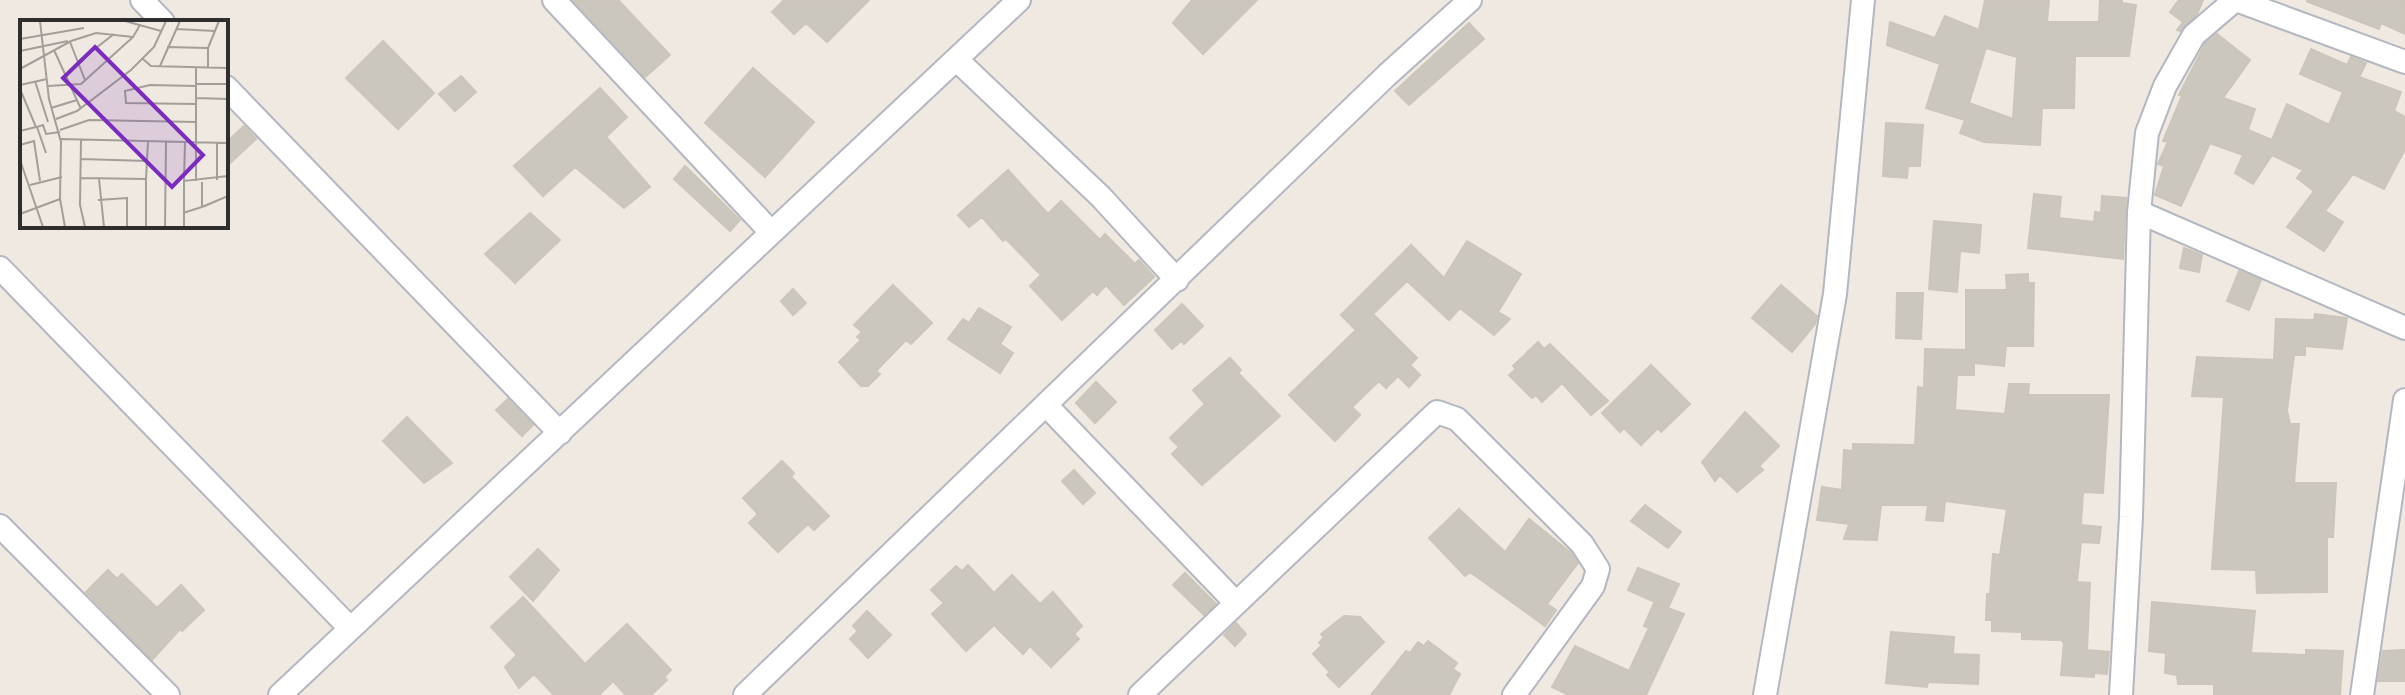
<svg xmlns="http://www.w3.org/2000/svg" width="2405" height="695" font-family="Cabin,sans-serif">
<rect width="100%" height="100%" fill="#efe9e1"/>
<path fill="#cbc7bf" stroke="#cbc5ba" stroke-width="2" fill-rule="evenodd" d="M573 0H618L670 55 645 77Z
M784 0H869L827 42 806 23 794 34 772 12Z
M1192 0H1257L1203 54 1173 23Z
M1985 0H2049L2047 22H2099L2100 0H2122V3L2136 5 2129 56H2075L2074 108H2042L2040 145 1984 142 1960 133 1965 120 1926 108 1940 64 1887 45 1890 22 1935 38 1945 16 1979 30ZM1986 48 2017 57 2013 119 1969 103Z
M2179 0H2203L2197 14 2180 31 2177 30 2183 22 2170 12Z
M2405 0V34L2381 23 2379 29 2306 1Z
M1469 23 1484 39 1409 105 1395 91Z
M2217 34 2250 60 2223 98 2255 109 2248 130 2272 140 2287 104 2329 125 2343 92 2300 74 2311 49 2347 65 2351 57 2366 63 2359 77 2401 92 2394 111 2405 117V149L2384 189 2353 174 2325 211 2343 222 2324 251 2287 227 2314 191 2297 178 2303 170 2272 155 2253 184 2235 173 2243 155 2210 143 2181 206 2155 195 2164 166 2158 164 2168 142 2163 141 2182 96 2179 95 2205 44Z
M383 41 434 93 398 129 346 78Z
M753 68 814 122 765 177 705 123Z
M461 76 476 92 455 111 439 94Z
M600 88 627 117 606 137 650 187 624 208 575 167 543 196 514 166Z
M1886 123 1923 125 1920 166H1908L1907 178 1883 176Z
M244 126 256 139 226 167V143Z
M685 166 740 220 730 231 674 179Z
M1008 170 1048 214 1061 201 1100 240 1105 234 1135 264 1139 260 1154 277 1124 305 1106 285 1097 295 1093 291 1062 320 1030 286 1041 275 1006 239 1003 241 982 217 969 227 958 215Z
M2034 194 2061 197 2059 218 2094 222 2095 212 2101 213 2102 196 2126 198 2123 259 2028 248Z
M530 213 560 240 515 283 485 254Z
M1934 221 1981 225 1979 253 1960 251 1957 292 1929 289Z
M1467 241 1521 274 1498 312 1510 319 1494 335 1460 308 1449 320 1407 281 1373 314 1417 358 1410 365 1420 375 1409 387 1398 376 1386 388 1379 381 1352 407 1360 415 1335 441 1289 395 1356 330 1341 315 1411 245 1444 278Z
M2184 248 2202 255 2199 272 2180 268Z
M2239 271 2261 280 2249 310 2227 301Z
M2028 274V283H2034L2033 346H2006L2004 366 1974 363V375H1957L1955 410 2005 414 2009 384H2029L2028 395H2109L2103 493 2083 492 2081 525 2101 527 2099 543 2081 542 2077 582 2090 583 2087 650 2109 652 2107 674 2094 673V677L2061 675 2064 643 2061 640 2022 639V632L1992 631V620H1986L1987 594H1990L1993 554 2000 555 2007 509 1945 501 1943 521 1926 520 1928 505H1881L1877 540 1844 539 1849 524 1817 520 1822 487 1842 490 1844 450 1853 451V444L1915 445 1918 387 1924 388 1925 349 1966 350V290H2007L2006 275Z
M893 285 932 323 911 344 906 340 876 371 880 374 868 386H861L839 362 861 340 857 337 862 332 854 325Z
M1781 285 1817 316 1815 324 1792 352 1752 318Z
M793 289 806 303 793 315 781 301Z
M1897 293H1923L1921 339 1896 338Z
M1182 304 1203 326 1184 344 1181 341 1172 349 1155 330Z
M979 308 1011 327 1000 344 1013 353 1000 373 948 339 963 319 969 323Z
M2315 314 2347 318 2342 349 2305 346V355H2294L2287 411 2290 424H2299L2294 483H2336L2333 537H2327V592L2257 593 2256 570 2212 569 2224 397 2192 396 2197 357 2274 360 2276 319 2314 320Z
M1538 342 1544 349 1550 344 1608 401 1591 415 1562 383 1542 402 1536 395 1532 398 1509 375 1516 369 1513 366Z
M1230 358 1241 370 1238 373 1280 416 1202 485 1172 454 1179 447 1170 438 1205 404 1193 390Z
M1651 365 1690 404 1661 432 1658 428 1641 445 1624 428 1620 432 1602 413Z
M1096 382 1116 402 1095 423 1076 403Z
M508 399 533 425 522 436 496 410Z
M1745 412 1779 446 1759 466 1763 470 1737 492 1720 475 1715 481 1702 462Z
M407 417 452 463 424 483 383 441Z
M782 461 794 473 791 477 829 516 814 530 808 524 778 552 749 523 758 514 743 498Z
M1074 470 1095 493 1083 504 1062 481Z
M1645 505 1681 532 1668 548 1631 521Z
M1459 509 1505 552 1529 519 1571 553 1578 563 1547 604 1556 610 1545 626 1470 572 1465 576 1429 538Z
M538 549 559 570 533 601 510 577Z
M968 565 994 593 1012 575 1040 604 1053 592 1082 626 1074 634 1079 639 1051 667 1030 646 1023 654 994 625 966 651 932 614 944 603 931 590 956 566 962 571Z
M1638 568 1679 584 1668 608 1628 590Z
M108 570 117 579 122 574 157 608 181 585 204 610 182 631 180 629 152 660 86 592Z
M1185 573 1216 604 1204 615 1173 585Z
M523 597 585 664 627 624 671 670 664 677 667 680 651 695H626L613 681 599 695H554L534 674 519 688 505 667 517 655 491 627Z
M2152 602 2255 611 2251 653 2306 655V650L2343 651 2340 695H2214V684H2178L2177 675 2165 673 2166 653 2149 651Z
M1654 603 1684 614 1646 695H1569L1552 687 1575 646 1629 671 1649 628 1644 626Z
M867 611 891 635 868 658 850 639 858 631 853 626Z
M1344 616 1360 617 1384 642 1339 687 1327 675 1330 672 1313 654 1322 645 1319 643 1324 637 1321 634Z
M1236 623 1246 634 1235 646 1224 635Z
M1891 632 1954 637 1953 654 1979 655 1978 684 1928 682 1927 687 1886 683Z
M1428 641 1457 663 1453 669 1460 674 1449 695H1371L1406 651 1410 653 1418 642 1424 646Z
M2405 650V681H2378L2383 651Z"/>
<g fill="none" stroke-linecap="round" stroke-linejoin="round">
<defs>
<path id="street" d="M142 0 163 22
M554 0 770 231
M2236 0 2405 62
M957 60 1101 197 1177 280
M226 87 560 433
M2139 212 2405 328
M0 268 349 627
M1046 405 1236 603
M0 526 168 695
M280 695 1019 0
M745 695 1387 75 1470 0
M1140 695 1437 412 1457 419 1582 544 1598 569 1593 586 1514 695
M1765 695 1835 294 1863 0
M2121 695 2131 517 2139 212 2147 133 2165 86 2194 35 2235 0
M2362 695 2405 400"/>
</defs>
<use href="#street" stroke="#b4b7c1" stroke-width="26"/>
<use href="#street" stroke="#fff" stroke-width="22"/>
</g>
<g transform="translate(20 20)">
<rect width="208" height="208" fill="#efe9e1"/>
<path fill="none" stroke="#a29e99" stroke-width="2" d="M20 1 29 79 41 122 40 179 45 207M105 1 141 11M156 9 195 11M0 19 64 8M50 22 65 60M147 27 188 28M34 30 61 89M0 31 48 21M123 39 131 46 208 48M58 42 94 14M140 46 160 1M188 47V28L199 1M0 49 51 21 76 13 113 17 120 5M15 61 28 102M176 64H208M0 65 27 59M28 66 61 64 113 17M0 69 16 107 0 111M176 78 208 79M176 84 106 83 105 71 130 65 176 66M31 88 57 80M36 99 57 91 111 50 134 27 146 1M17 107 23 105 26 114 40 112M17 107 26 133M40 110 69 100 176 102M41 119 208 123M61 120 60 185 65 207M165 122 164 161 208 156M0 125 14 121 20 161M61 139 127 141M0 140 23 207M60 158 126 159V207M79 159 84 207M126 159 128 121M197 160V123M176 161V47M10 165 42 157M78 180 107 178V207M182 187 208 176M163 193 182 187V162M0 194 40 179M145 207 146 122M164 207V161"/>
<path fill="#7b2cbf" fill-opacity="0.15" stroke="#7b2cbf" stroke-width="4" d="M75 27 183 135 152 167 43 58Z"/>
<rect width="208" height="208" fill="none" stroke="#2e2e2e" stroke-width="4"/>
</g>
</svg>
